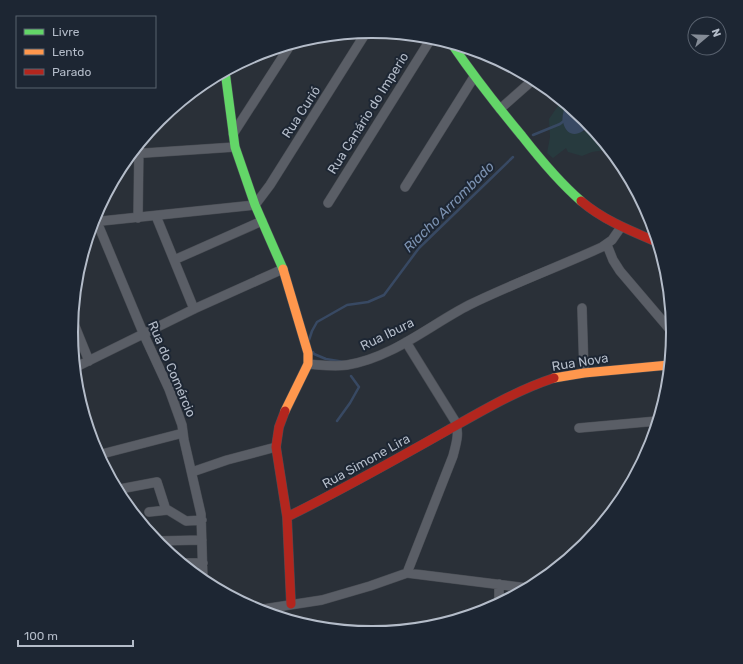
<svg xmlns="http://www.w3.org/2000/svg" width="743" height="664" font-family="Rubik,sans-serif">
<rect width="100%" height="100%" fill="#2a3038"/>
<path fill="#273a3e" d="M558 98 565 103 564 112 562 118 584 132 589 125 608 147 605 150 592 152 582 156 568 152 566 148 553 158 547 153 550 137 549 119 558 106 560 101Z"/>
<path fill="#384963" d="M565 103 584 119 589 125C581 136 567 139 563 122 561 117 565 109 565 103Z"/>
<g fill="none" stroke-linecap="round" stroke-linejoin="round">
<path stroke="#384963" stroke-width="2.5" d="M533 135 560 124 565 120
M309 340 312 331 317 322 347 305 368 302 384 295 419 248 513 157
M313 352 314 354 326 359 344 362
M337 421 350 403 359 387 351 376"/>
<defs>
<path id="street" d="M500 109 534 79
M233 134 291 44
M130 154 235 147
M405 187 474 77
M328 203 432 37
M156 216 194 309
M138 218 139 143
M92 222 255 205 270 185 367 31
M97 222 144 335 169 389 182 425 184 440 201 514 203 581
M607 245 613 260 620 271 672 332
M174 260 262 221
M582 308 584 373
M72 319 89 361
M406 342 455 421C460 433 456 444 453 456L407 573
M308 364C321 365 334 367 347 365 392 358 430 325 469 305 512 284 558 267 602 247L612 240 621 227
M74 368 194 309 283 269
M579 428 657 421
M98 455 183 433
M192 472 227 460 276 447
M120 489 157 482 166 510
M149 512 168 510 186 521 202 520
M156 541 202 540
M183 563H203
M499 604V584
M257 610 322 600 370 586 407 573 527 588"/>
<path id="fast" d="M451 43C473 75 497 106 522 136 540 159 559 182 581 201
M225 71 235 147 255 205 283 269"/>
<path id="slow" d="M283 269 308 353V364L285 411
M554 378 584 373 669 365"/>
<path id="jam" d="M581 201C603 220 631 231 657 242
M285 411 279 427 276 447 287 517 291 604
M287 517C342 490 395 460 448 430 482 411 517 390 554 378"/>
</defs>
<use href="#street" stroke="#484c53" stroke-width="10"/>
<use href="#fast" stroke="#484c53" stroke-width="10"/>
<use href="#slow" stroke="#484c53" stroke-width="10"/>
<use href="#jam" stroke="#484c53" stroke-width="10"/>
<use href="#street" stroke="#5a5e66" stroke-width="9"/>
<use href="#fast" stroke="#63d668" stroke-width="9"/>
<use href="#slow" stroke="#ff974d" stroke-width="9"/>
<use href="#jam" stroke="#b3261e" stroke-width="9"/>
</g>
<g text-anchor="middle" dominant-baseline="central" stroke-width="4" stroke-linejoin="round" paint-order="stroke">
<g font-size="13" fill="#b4bcc9" stroke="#1d2633">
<text transform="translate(301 112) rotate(-57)">Rua Curió</text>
<text transform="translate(368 113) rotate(-58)">Rua Canário do Imperio</text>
<text transform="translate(387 334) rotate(-26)">Rua Ibura</text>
<text transform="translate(580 362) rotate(-9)">Rua Nova</text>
<text transform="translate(172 369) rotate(67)">Rua do Comércio</text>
<text transform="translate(366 461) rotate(-29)">Rua Simone Lira</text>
</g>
<g font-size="14" font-style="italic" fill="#7c92b1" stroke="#1d2633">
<text transform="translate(449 207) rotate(-45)">Riacho Arrombado</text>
</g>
</g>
<path d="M0 0H743V664H0ZM78 332a294 294 0 1 1 588 0a294 294 0 1 1-588 0Z" fill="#1d2633" fill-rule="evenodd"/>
<path fill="none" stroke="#b4bcc9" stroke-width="2" d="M78 332a294 294 0 1 1 588 0a294 294 0 1 1-588 0Z"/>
<rect x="16" y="16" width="140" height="72" fill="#1d2633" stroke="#59626f"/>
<rect x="24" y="29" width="20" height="6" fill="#63d668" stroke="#59626f"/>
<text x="52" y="36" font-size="12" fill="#b4bcc9">Livre</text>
<rect x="24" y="49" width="20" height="6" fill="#ff974d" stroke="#59626f"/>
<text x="52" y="56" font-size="12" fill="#b4bcc9">Lento</text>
<rect x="24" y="69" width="20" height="6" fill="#b3261e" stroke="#59626f"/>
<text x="52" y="76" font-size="12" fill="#b4bcc9">Parado</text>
<g transform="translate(707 36) rotate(71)"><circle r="19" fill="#1d2633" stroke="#59626f"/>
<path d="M0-3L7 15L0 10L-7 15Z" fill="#848b96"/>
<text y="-6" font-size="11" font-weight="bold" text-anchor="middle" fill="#b4bcc9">N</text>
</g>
<path d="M18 640v6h115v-6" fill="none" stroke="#b4bcc9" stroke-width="2"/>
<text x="24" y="640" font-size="12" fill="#b4bcc9" stroke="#1d2633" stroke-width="3" paint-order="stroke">100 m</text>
</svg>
